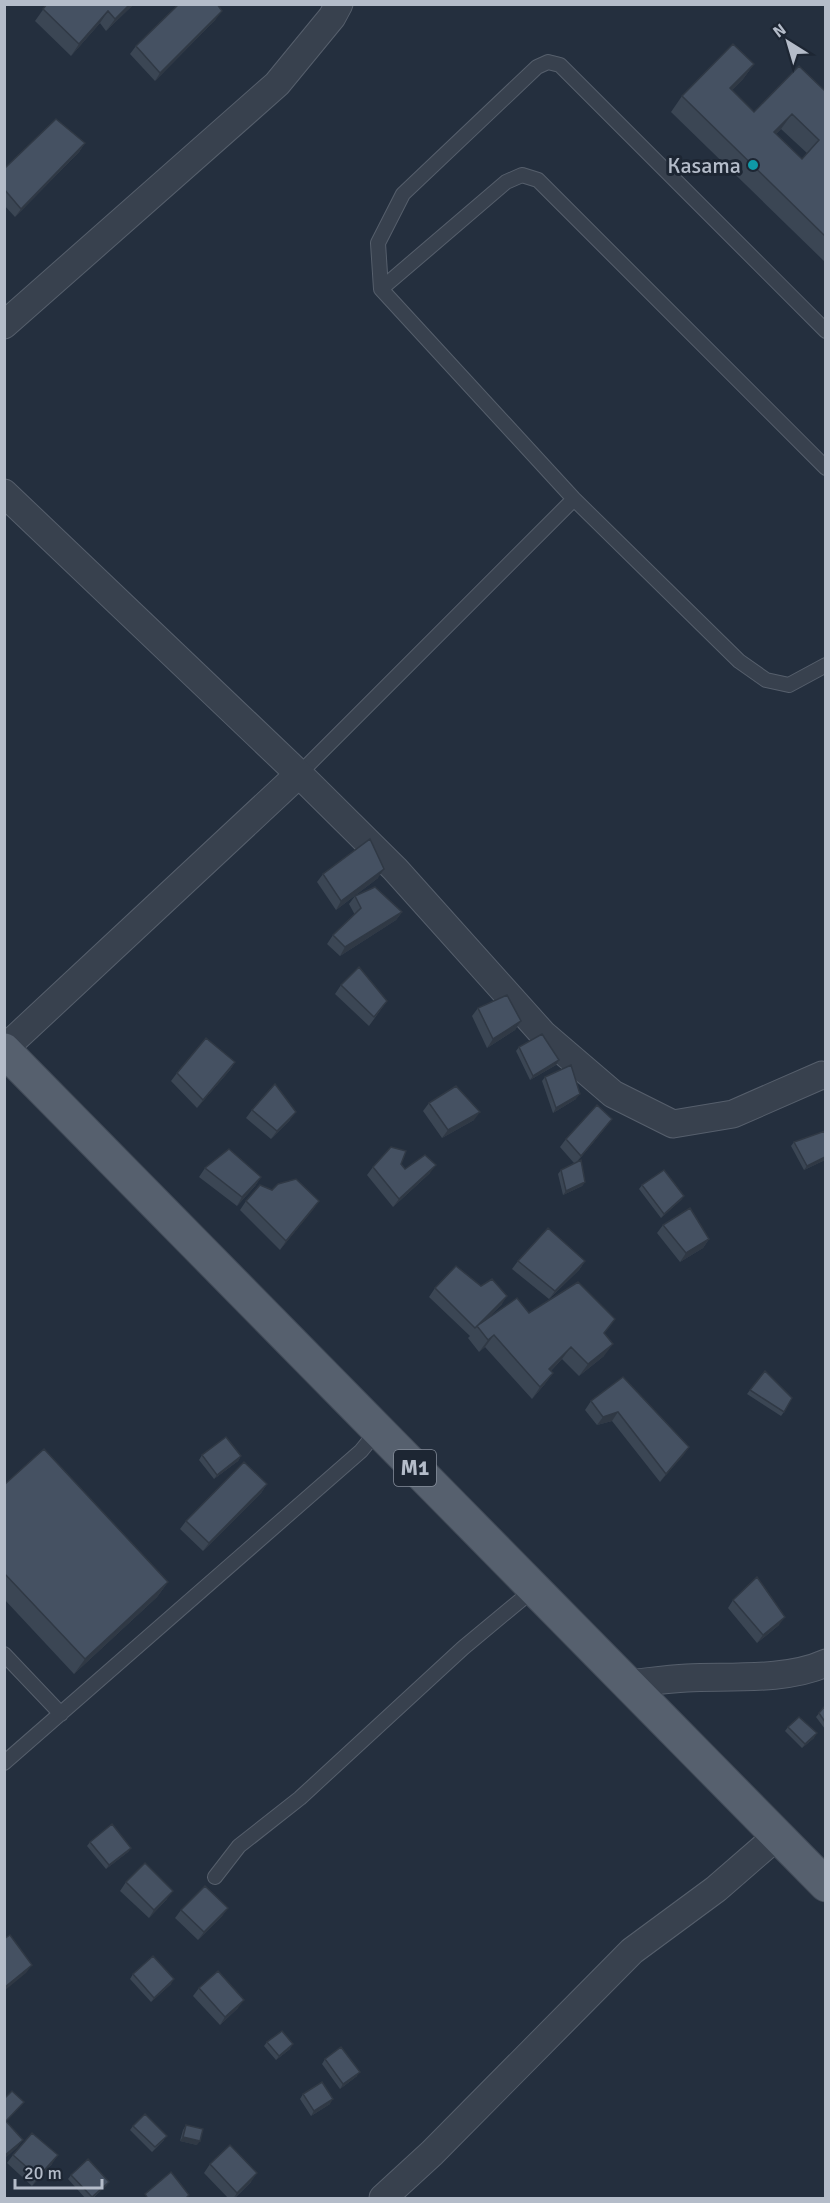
<svg xmlns="http://www.w3.org/2000/svg" width="830" height="2203" font-family="Signika,sans-serif">
<rect width="100%" height="100%" fill="#242f3e"/>
<g fill="none" stroke-linecap="round" stroke-linejoin="round">
<defs>
<path id="lane" d="M381 289 506 182 522 175 538 180 826 468
M826 331 560 65 548 62 537 67 403 194 378 243 381 289 574 499 739 661 766 680 789 685 826 665
M299 774 574 499
M4 1654 61 1714
M4 1763 361 1451 378 1430
M215 1877 239 1846 300 1798 463 1648 534 1589"/>
<path id="street" d="M4 325 277 84 332 17 339 4
M4 493 299 774 395 869 543 1034 613 1094 673 1124 733 1114 822 1075 826 1076
M4 1049 299 774
M627 1684C647 1682 667 1679 687 1678 730 1676 786 1681 826 1663
M383 2198 432 2153 632 1951 716 1889 777 1836"/>
<path id="primary" d="M4 1050 826 1885"/>
</defs>
<use href="#lane" stroke="#565f6c" stroke-width="16"/>
<use href="#street" stroke="#565f6c" stroke-width="29"/>
<use href="#primary" stroke="#414a57" stroke-width="35"/>
<use href="#lane" stroke="#38414e" stroke-width="14"/>
<use href="#street" stroke="#38414e" stroke-width="27"/>
<use href="#primary" stroke="#56606e" stroke-width="33"/>
</g>
<path fill="#3b4654" fill-rule="evenodd" d="M47 4H134L106 31 100 23 71 56 35 21Z
M216 19 155 81 130 54 136 46Z
M754 64 743 79 732 90 754 112 825 91V262L671 112 682 96ZM781 129 807 153 802 159 776 134Z
M85 143 79 152 15 217 4 205V169Z
M323 874 378 878 336 910 317 882Z
M355 896 402 912 396 920 340 956 327 944 333 935 355 915 349 904Z
M341 985 387 1001 369 1026 335 994Z
M478 1008 521 1021 515 1030 487 1048 472 1016Z
M519 1047 559 1060 556 1065 530 1080 516 1051Z
M235 1062 230 1070 197 1108 171 1081 177 1073Z
M545 1077 576 1099 553 1113 542 1081Z
M429 1103 474 1120 442 1138 423 1111Z
M252 1110 290 1120 271 1139 246 1118Z
M606 1127 577 1162 585 1182 582 1186 563 1195 558 1174 561 1170 574 1163 560 1147 566 1139Z
M825 1131V1160L804 1170 791 1146 794 1142Z
M401 1164 405 1169 430 1173 393 1207 367 1175 373 1167Z
M205 1168 261 1177 255 1186 237 1206 199 1177Z
M642 1185 684 1196 681 1200 661 1218 639 1189Z
M272 1190 319 1201 280 1250 240 1210 246 1201Z
M663 1225 709 1239 703 1248 680 1262 657 1233Z
M518 1261H585L579 1270 549 1299 512 1269Z
M435 1288 502 1304 488 1318 529 1313 604 1334V1356L579 1376 562 1359 551 1371 553 1373 544 1385 532 1399 485 1347 479 1352 468 1338 470 1336 429 1297Z
M623 1377 689 1447 660 1482 612 1421 597 1425 585 1410 591 1401Z
M750 1390 784 1412 781 1416 747 1394Z
M202 1455 241 1456 238 1461 214 1479 199 1460Z
M267 1484 261 1493 203 1551 180 1529 186 1521Z
M4 1485 168 1582 157 1597 74 1674 4 1599Z
M733 1600 779 1625 757 1643 728 1608Z
M825 1706V1729L816 1717Z
M788 1727 814 1738 802 1748 785 1731Z
M90 1842 131 1848 128 1852 106 1869 87 1846Z
M126 1882 167 1899 149 1918 120 1891Z
M228 1908 222 1916 198 1940 175 1918 181 1910Z
M133 1974 171 1984 151 2002 130 1979Z
M199 1988 238 2008 220 2025 193 1996Z
M267 2042 290 2049 276 2060 264 2046Z
M325 2059 357 2076 340 2089 322 2064Z
M303 2094 330 2104 311 2116 300 2099Z
M186 2125 197 2145 180 2141 183 2130Z
M133 2126 164 2140 152 2152 130 2130Z
M13 2155 52 2164 32 2186 7 2163Z
M210 2164 251 2182 234 2199H229L204 2173Z
M71 2175 109 2182 106 2186 92 2199H86L68 2179Z"/>
<path fill="#303945" d="M130 4H134L106 31 115 19Z
M108 11 100 23 71 56 79 44Z
M222 11 216 19 155 81 160 73Z
M754 64 743 79 719 103 730 88Z
M792 114 781 129 763 148 774 132Z
M85 143 79 152 15 217 21 209Z
M384 869 378 878 336 910 341 901Z
M402 912 396 920 340 956 345 947Z
M521 1021 515 1030 487 1048 493 1039Z
M559 1060 556 1065 530 1080 533 1076Z
M235 1062 230 1070 197 1108 203 1100Z
M580 1094 576 1099 553 1113 556 1108Z
M296 1112 290 1120 271 1139 277 1131Z
M480 1112 474 1120 442 1138 448 1130Z
M612 1119 606 1127 575 1164 581 1156Z
M825 1157V1160L804 1170 807 1166Z
M436 1165 430 1173 393 1207 399 1199Z
M261 1177 255 1186 237 1206 242 1197Z
M585 1182 582 1186 563 1195 566 1191Z
M684 1196 681 1200 661 1218 664 1214Z
M319 1201 313 1210 280 1250 286 1241Z
M709 1239 703 1248 680 1262 686 1253Z
M585 1261 579 1270 549 1299 555 1291Z
M507 1296 502 1304 479 1328 478 1326Z
M494 1335 485 1347 479 1352 488 1340Z
M613 1344 604 1356 579 1376 588 1364Z
M571 1347 562 1359 541 1381 549 1369Z
M553 1373 544 1385 532 1399 540 1387Z
M618 1412 612 1421 597 1425 603 1417Z
M689 1447 683 1456 660 1482 666 1474Z
M241 1456 238 1461 214 1479 217 1475Z
M267 1484 261 1493 203 1551 209 1543Z
M168 1582 157 1597 74 1674 85 1659Z
M785 1617 779 1625 757 1643 763 1635Z
M817 1733 814 1738 802 1748 805 1744Z
M131 1848 128 1852 106 1869 109 1865Z
M173 1891 167 1899 149 1918 154 1910Z
M228 1908 222 1916 198 1940 204 1932Z
M32 1965 26 1973 4 1991 5 1987Z
M174 1979 171 1984 151 2002 154 1998Z
M244 2000 238 2008 220 2025 225 2017Z
M293 2044 290 2049 276 2060 279 2056Z
M360 2072 357 2076 340 2089 343 2084Z
M333 2099 330 2104 311 2116 314 2111Z
M183 2137 200 2141 197 2145 180 2141Z
M23 2140 17 2148 4 2159V2156Z
M58 2155 52 2164 32 2186 38 2177Z
M257 2173 251 2182 233 2199 237 2193Z
M109 2182 106 2186 91 2199 92 2197Z"/>
<path fill="#455162" stroke="#303945" stroke-width="1.5" fill-rule="evenodd" d="M47 4H130L115 19 108 11 79 44 43 9Z
M179 4H217L222 11 160 73 136 46Z
M733 44 754 64 730 88 754 112 799 66 825 91V236L682 96ZM792 114 819 140 802 159 774 132Z
M56 119 85 143 21 209 4 189V169Z
M370 839 384 869 341 901 323 874Z
M375 887 402 912 345 947 333 935 361 908 355 896Z
M359 967 387 1001 374 1017 341 985Z
M507 995 521 1021 493 1039 478 1008Z
M542 1034 559 1060 533 1076 519 1047Z
M206 1038 235 1062 203 1100 177 1073Z
M571 1065 580 1094 556 1108 545 1077Z
M275 1084 296 1112 277 1131 252 1110Z
M456 1086 480 1112 448 1130 429 1103Z
M597 1105 612 1119 581 1156 566 1139Z
M825 1131V1157L807 1166 794 1142Z
M391 1147 406 1151 401 1164 405 1169 425 1155 436 1165 399 1199 373 1167Z
M229 1149 261 1177 242 1197 205 1168Z
M581 1160 585 1182 566 1191 561 1170Z
M664 1170 684 1196 664 1214 642 1185Z
M296 1179 319 1201 286 1241 246 1201 260 1185 272 1190 278 1184Z
M690 1208 709 1239 686 1253 663 1225Z
M548 1228 585 1261 555 1291 518 1261Z
M456 1266 481 1286 492 1279 507 1296 475 1328 435 1288Z
M578 1282 615 1319 604 1333 613 1344 588 1364 571 1347 549 1369 553 1373 540 1387 494 1335 488 1340 477 1326 517 1298 529 1313Z
M765 1371 792 1398 784 1412 750 1390Z
M623 1377 689 1447 666 1474 618 1412 603 1417 591 1401Z
M226 1437 241 1456 217 1475 202 1455Z
M44 1449 168 1582 85 1659 4 1573V1485Z
M244 1462 267 1484 209 1543 186 1521Z
M757 1577 785 1617 763 1635 733 1600Z
M825 1706V1722L819 1713Z
M799 1717 817 1733 805 1744 788 1727Z
M112 1824 131 1848 109 1865 90 1842Z
M145 1863 173 1891 154 1910 126 1882Z
M205 1886 228 1908 204 1932 181 1910Z
M10 1935 32 1965 5 1987 4 1939Z
M153 1956 174 1979 154 1998 133 1974Z
M218 1971 244 2000 225 2017 199 1988Z
M282 2031 293 2044 279 2056 267 2042Z
M341 2047 360 2072 343 2084 325 2059Z
M322 2082 333 2099 314 2111 303 2094Z
M12 2091 24 2102 6 2121 4 2119V2099Z
M145 2114 167 2136 155 2147 133 2126Z
M4 2119 23 2140 4 2156Z
M186 2125 203 2129 200 2141 183 2137Z
M32 2133 58 2155 38 2177 13 2155Z
M230 2145 257 2173 237 2193 210 2164Z
M88 2159 109 2182 92 2197 71 2175Z
M171 2172 189 2195 185 2199H148L145 2194Z"/>
<circle fill="#0f9aa8" stroke="#1d2633" stroke-width="2" cx="753" cy="165" r="6"/>
<g text-anchor="middle" dominant-baseline="central" stroke-width="6" stroke-linejoin="round" paint-order="stroke">
<rect fill="#1d2633" stroke="#878f9c" stroke-width="1.5" x="394" y="1450" width="42" height="36" rx="4.5"/>
<g font-size="21" font-weight="bold" fill="#b4bcc9">
<text x="415" y="1468">M1</text>
</g>
<g font-size="22" fill="#b4bcc9" stroke="#1d2633" text-anchor="end">
<text x="741" y="165">Kasama</text>
</g>
</g>
<rect width="830" height="2203" fill="none" stroke="#b4bcc9" stroke-width="12"/>
<g transform="translate(788 42) rotate(323)" stroke="#1d2633" stroke-width="4.5" paint-order="stroke">
<path d="M0-4.5L10 22L0 15L-10 22Z" fill="#b4bcc9"/>
<text y="-9" font-size="16" font-weight="bold" text-anchor="middle" fill="#b4bcc9">N</text>
</g>
<path d="M15 2179v9h87v-9" fill="none" stroke="#b4bcc9" stroke-width="3"/>
<text x="24" y="2179" font-size="18" fill="#b4bcc9" stroke="#1d2633" stroke-width="4.5" paint-order="stroke">20 m</text>
</svg>
